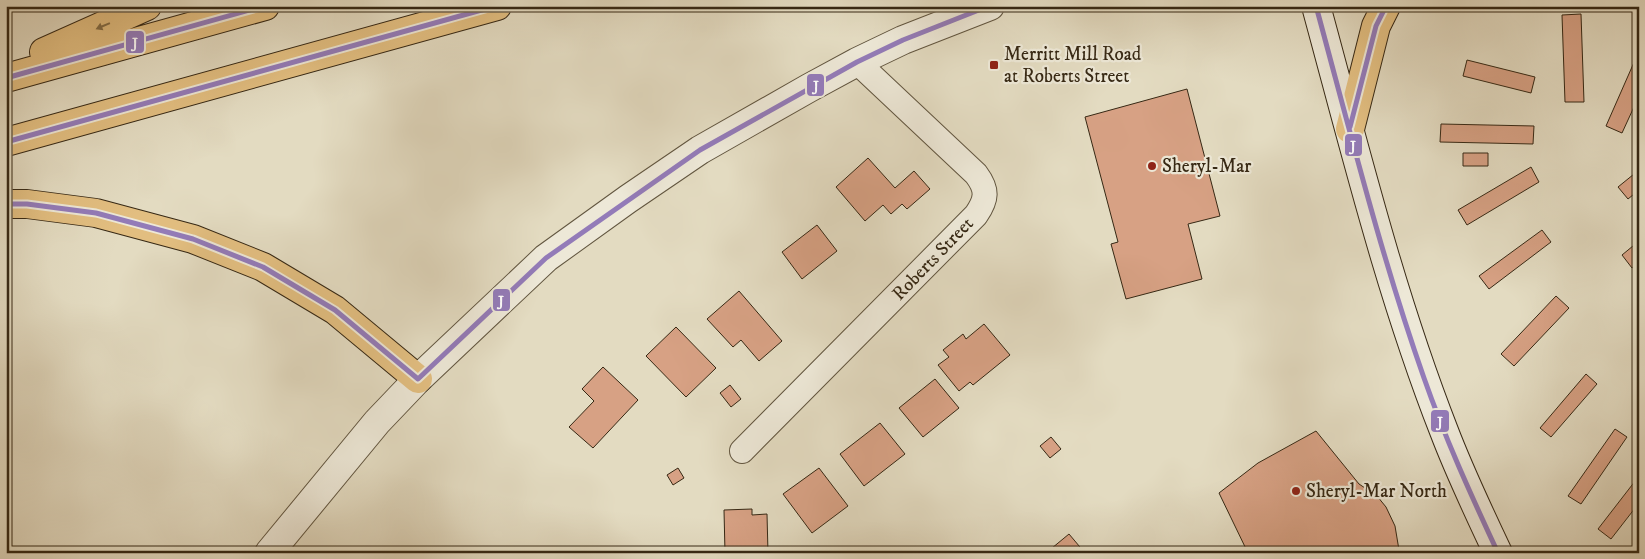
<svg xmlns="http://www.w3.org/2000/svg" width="1645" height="559" font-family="'IM FELL DW Pica',serif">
<rect width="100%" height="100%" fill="#e3dbc1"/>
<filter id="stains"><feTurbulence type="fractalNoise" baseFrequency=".004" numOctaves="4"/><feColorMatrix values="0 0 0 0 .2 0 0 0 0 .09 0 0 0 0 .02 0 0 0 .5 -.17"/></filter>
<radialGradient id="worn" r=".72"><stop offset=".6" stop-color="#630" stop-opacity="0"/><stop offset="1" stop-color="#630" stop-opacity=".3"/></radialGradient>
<path fill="#d7a184" stroke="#362814" d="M1581 14 1584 102H1565L1562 15Z
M1639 51V96L1622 133 1606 126Z
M1467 60 1535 77 1531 93 1463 76Z
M1187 89 1220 216 1188 224 1202 279 1126 299 1111 244 1118 242 1085 117Z
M1441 124 1534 126 1533 144 1440 142Z
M1463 153H1488V166H1463Z
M868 158 895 188 914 171 930 189 907 209 902 204 891 214 883 205 865 221 836 187Z
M1531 167 1539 182 1467 225 1458 210Z
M1639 170V190L1628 199 1618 187Z
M817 225 837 251 802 279 782 252Z
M1542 230 1551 242 1489 289 1479 276Z
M1639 241V263L1632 268 1622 255Z
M739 291 782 341 759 361 741 340 733 347 707 319Z
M1556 296 1569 308 1514 366 1501 354Z
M984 324 1010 355 973 385 970 382 959 391 938 365 949 357 943 350 963 334 966 339Z
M676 327 716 368 686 397 646 356Z
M603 367 638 400 593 448 569 427 594 401 582 389Z
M1586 374 1597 384 1551 437 1540 428Z
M935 379 959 408 923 437 899 408Z
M730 385 741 399 731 407 720 393Z
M880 423 905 454 864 486 840 454Z
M1615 429 1627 437 1581 504 1568 496Z
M1316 431 1359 484 1377 496 1386 507 1395 526 1399 550 1401 553H1248L1219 493 1258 463Z
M1051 437 1061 449 1050 458 1040 446Z
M678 468 684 478 673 485 667 475Z
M819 468 848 506 812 533 783 494Z
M1639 476V503L1611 539 1598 529Z
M752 509V515L767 514 768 553H725L724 510Z
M1069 534 1085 553H1046Z"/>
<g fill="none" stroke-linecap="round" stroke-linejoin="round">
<defs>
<path id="minor" d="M742 451 976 215C987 199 988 190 976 174L857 62"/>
<path id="tertiary" d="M269 553 377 422 418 379 546 258 628 199 700 150 809 88 857 62 903 40 990 6"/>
<path id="secondary" d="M1316 6C1355 149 1390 293 1444 431 1460 473 1479 513 1498 553"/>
<path id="trunk" d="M44 52 147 6
M6 78 265 6
M1350 129 1376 26 1386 6
M6 142 497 6
M6 204H27L96 213 193 239 263 267 335 310 418 379"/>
</defs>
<use href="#minor" stroke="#61553f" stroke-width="26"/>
<use href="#tertiary" stroke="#61553f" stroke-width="30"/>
<use href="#secondary" stroke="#362814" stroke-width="30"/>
<use href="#trunk" stroke="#362814" stroke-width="30"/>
<use href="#minor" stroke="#ede8d7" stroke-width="24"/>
<use href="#tertiary" stroke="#ede8d7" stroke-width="28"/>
<use href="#secondary" stroke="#ede8d7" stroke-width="28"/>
<use href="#trunk" stroke="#e2be80" stroke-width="28"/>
<defs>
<path id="bus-1" d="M1316 6C1350 131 1381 256 1424 378 1445 438 1471 495 1498 553
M6 78 264 6
M1350 127 1376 26 1386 6
M6 142 496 6
M6 204H27L96 213 193 239 263 267 335 310 418 379 546 258 700 150 857 62 903 40 989 6"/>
</defs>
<use href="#bus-1" stroke="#ede8d7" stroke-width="9"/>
<use href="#bus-1" stroke="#937bb8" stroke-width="5"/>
</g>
<defs><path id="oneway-solid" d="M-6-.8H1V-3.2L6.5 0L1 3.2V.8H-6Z" transform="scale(1.25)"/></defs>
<use fill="#836c45" href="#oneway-solid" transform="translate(103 26) rotate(157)"/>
<g fill="#8f2418" stroke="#ede8d7" stroke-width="2">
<rect x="989" y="60" width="10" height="10" rx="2.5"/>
<circle cx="1152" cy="166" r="5"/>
<circle cx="1296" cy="491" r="5"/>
</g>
<g text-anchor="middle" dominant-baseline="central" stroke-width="4.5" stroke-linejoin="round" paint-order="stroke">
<g font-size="19" fill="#362814" stroke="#ede8d7" text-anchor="start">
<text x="1004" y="54">Merritt Mill Road<tspan x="1004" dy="22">at Roberts Street</tspan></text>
<text x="1162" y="166">Sheryl-Mar</text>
<text x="1306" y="491">Sheryl-Mar North</text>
</g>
<g font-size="19" fill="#362814" stroke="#ede8d7">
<text transform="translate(933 259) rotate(-46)">Roberts Street</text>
</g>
</g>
<g stroke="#ede8d7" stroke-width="2">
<rect x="125" y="30" width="20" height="24" rx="5" fill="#937bb8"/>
<rect x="806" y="73" width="19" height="24" rx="5" fill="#937bb8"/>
<rect x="1344" y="133" width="19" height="24" rx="5" fill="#937bb8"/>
<rect x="492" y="288" width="19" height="24" rx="5" fill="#937bb8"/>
<rect x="1430" y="409" width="20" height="24" rx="5" fill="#937bb8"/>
</g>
<g font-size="14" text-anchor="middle" font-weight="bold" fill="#fff">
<text x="135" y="47">J</text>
<text x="816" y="90">J</text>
<text x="1353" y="150">J</text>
<text x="501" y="305">J</text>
<text x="1440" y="426">J</text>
</g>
<rect width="1645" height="559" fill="none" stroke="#e3dbc1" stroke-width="25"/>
<rect x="8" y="8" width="1630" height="544" fill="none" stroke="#362814" stroke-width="2.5"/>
<rect x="12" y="12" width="1620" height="534" fill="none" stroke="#362814"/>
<rect width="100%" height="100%" filter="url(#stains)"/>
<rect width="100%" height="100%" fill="url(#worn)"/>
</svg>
